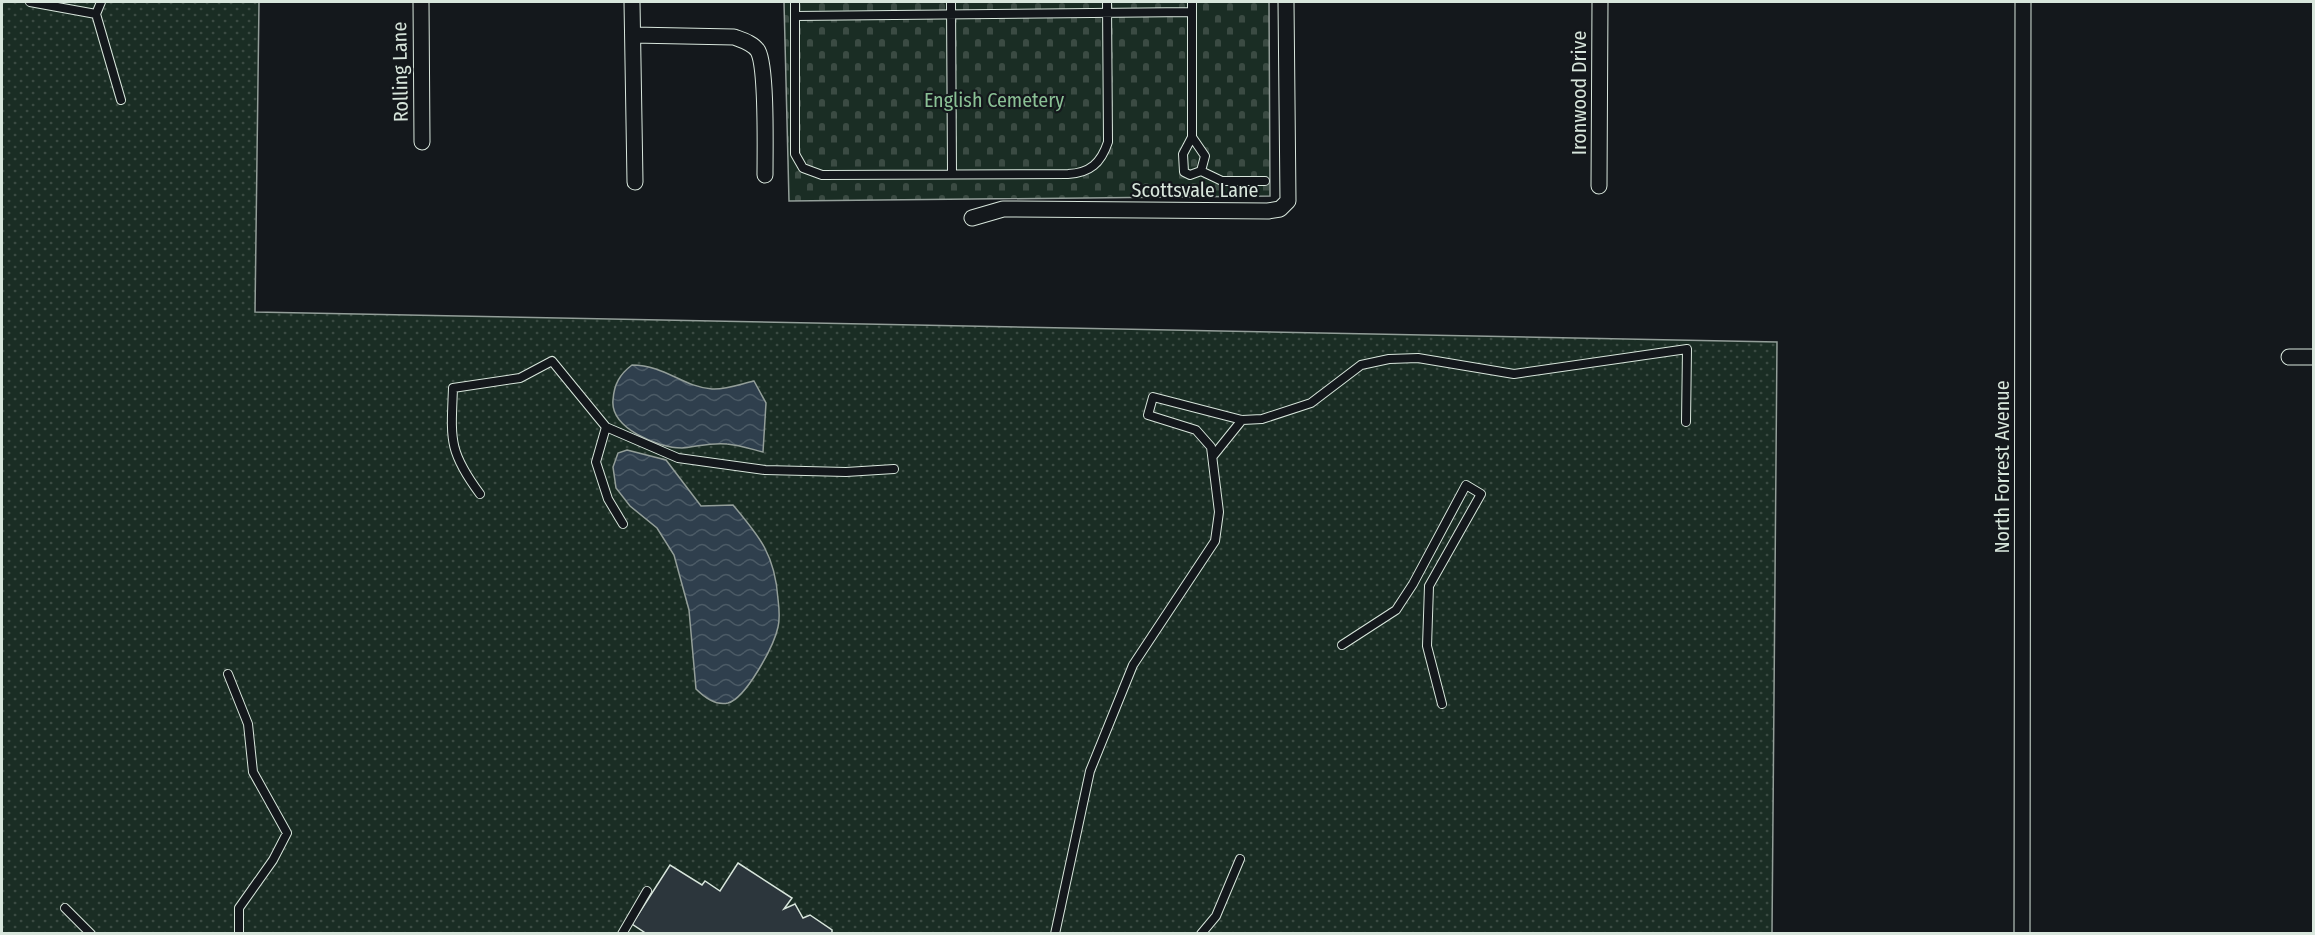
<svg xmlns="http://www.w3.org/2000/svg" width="2315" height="935" font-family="'Fira Sans Condensed',sans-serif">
<defs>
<pattern id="grass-dots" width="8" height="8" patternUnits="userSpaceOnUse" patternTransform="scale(1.5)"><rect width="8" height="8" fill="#1a2d24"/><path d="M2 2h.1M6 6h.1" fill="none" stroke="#3b4b43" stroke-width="1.8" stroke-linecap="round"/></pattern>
<pattern id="cemetery-stones" width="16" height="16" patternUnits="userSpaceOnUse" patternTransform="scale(1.5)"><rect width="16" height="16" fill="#1a2d24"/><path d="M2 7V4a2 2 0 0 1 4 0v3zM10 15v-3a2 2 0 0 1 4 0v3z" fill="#3b4b43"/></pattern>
<pattern id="water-waves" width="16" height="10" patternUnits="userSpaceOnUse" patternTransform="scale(1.5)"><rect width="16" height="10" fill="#2f3f4d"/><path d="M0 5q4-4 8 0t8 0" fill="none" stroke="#4c5b66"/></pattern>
</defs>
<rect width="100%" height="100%" fill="#14181c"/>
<path fill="url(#grass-dots)" stroke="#939e99" stroke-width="1.5" d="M2 2H259L255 312 1777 342 1772 933 2 934Z"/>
<path fill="url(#cemetery-stones)" stroke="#939e99" stroke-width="1.5" d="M784 2H1269L1270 196 789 201Z"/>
<path fill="url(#water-waves)" stroke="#939e99" stroke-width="1.5" d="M632 365C665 365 683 387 712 389 725 390 741 384 754 381L766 403 763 452C751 449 739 445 727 444 711 442 697 447 682 448 658 448 610 428 613 400 614 384 620 374 632 365Z
M627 450 666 460 701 506 733 505C760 537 775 555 778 599 779 607 780 619 778 627 774 646 746 698 728 703 716 706 704 697 696 689L689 610 674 555 657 528 630 506 616 488 613 467 618 453Z"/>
<path fill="#2c363c" stroke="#d8e6dc" stroke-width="1.5" d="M738 863 792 898 784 909 795 904 803 918 810 915 832 930V934H647L632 924 670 865 702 885 705 881 720 891Z"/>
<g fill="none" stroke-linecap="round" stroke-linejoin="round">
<defs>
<path id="service" d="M30 2 96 14
M101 2 96 14 121 100
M795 2V154L803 168 822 175 1068 174C1090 173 1101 163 1108 142L1107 2
M951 2 952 174
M1192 2V137L1183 154 1184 172 1190 175 1201 171 1205 156 1192 137
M795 16 1192 12
M1201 171 1222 181H1265
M606 427 596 462 608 499 623 524
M1213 456 1242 420
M480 494C448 451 451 439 453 388L520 378 552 361 606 427 678 458 765 470 846 472 894 469
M1342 645 1396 610 1413 584 1466 485 1481 494 1429 586 1427 646 1442 704
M228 674 248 724 253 772 287 833 273 860 239 908V934
M65 908 91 934
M622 934 647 891
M1055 934 1090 771 1133 665 1215 541 1219 512 1211 447 1196 430 1148 415 1153 397 1242 420 1262 419 1311 403 1361 365 1389 359 1418 358 1514 374 1687 349 1686 422
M1201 934 1216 916 1240 859"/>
<path id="minor" d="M421 2 422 142
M632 2 635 182
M633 35 734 37C742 40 753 43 758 51 767 68 765 151 765 175
M1599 186 1600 2
M972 218 1003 209 1268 211 1280 209 1288 201 1286 2
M2289 357H2314
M2022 934 2023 2"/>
</defs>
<use href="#service" stroke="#d8e6dc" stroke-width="10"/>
<use href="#minor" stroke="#d8e6dc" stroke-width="17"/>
<use href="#service" stroke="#14181c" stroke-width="8"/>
<use href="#minor" stroke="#14181c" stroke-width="15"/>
</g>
<g text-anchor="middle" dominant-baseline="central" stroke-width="4.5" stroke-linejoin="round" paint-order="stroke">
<g font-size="20" fill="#d8e6dc" stroke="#14181c">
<text transform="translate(400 72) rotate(-91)">Rolling Lane</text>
<text transform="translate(1579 93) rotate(-90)">Ironwood Drive</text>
<text x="1195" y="190">Scottsvale Lane</text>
<text transform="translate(2002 467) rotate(-90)">North Forrest Avenue</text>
</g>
<g font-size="20" fill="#8ac095" stroke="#14181c">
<text x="994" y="100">English Cemetery</text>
</g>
</g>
<rect width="2315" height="935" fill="none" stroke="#d8e6dc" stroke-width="6"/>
</svg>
